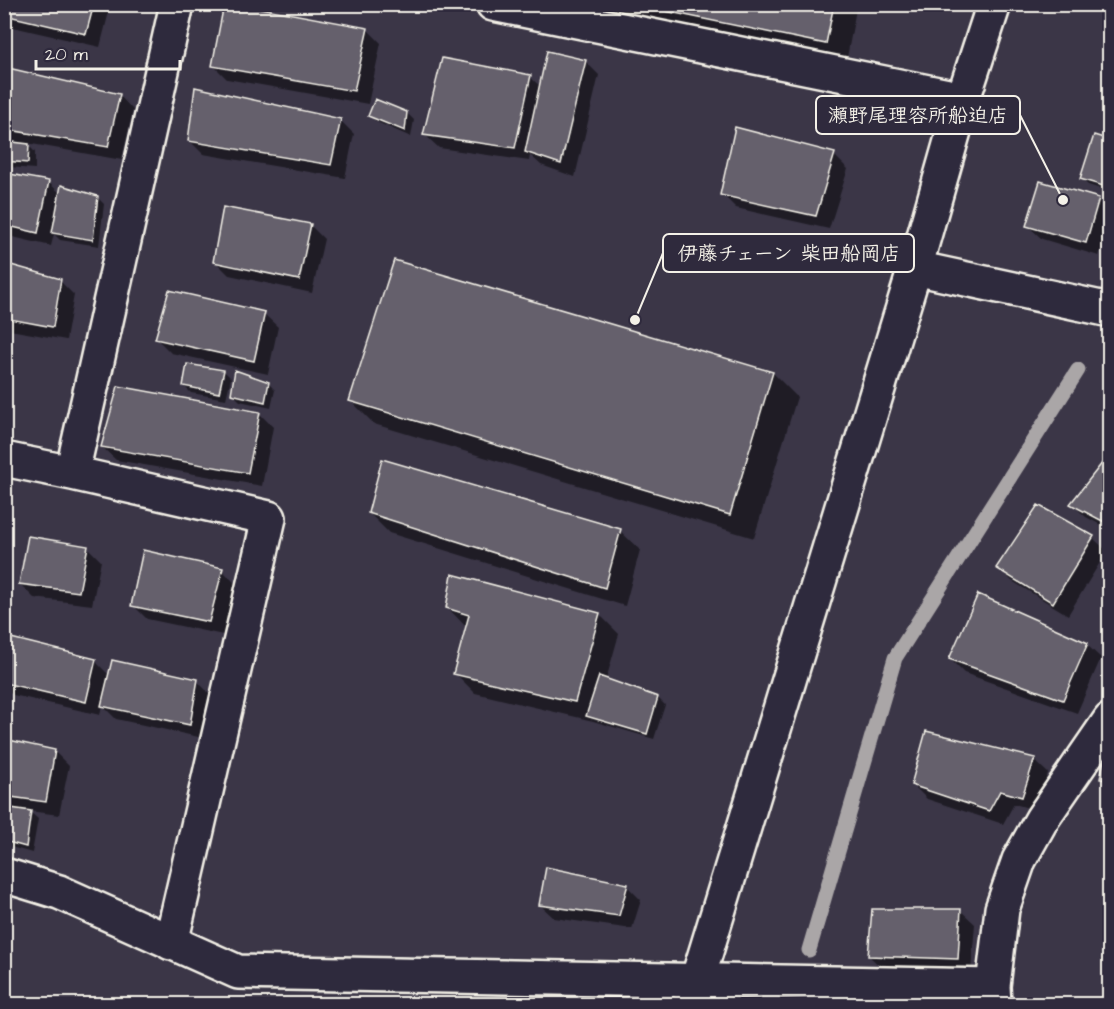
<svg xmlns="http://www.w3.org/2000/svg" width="1114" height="1009" font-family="'Architects Daughter','Klee One',sans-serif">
<rect width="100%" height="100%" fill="#3b3647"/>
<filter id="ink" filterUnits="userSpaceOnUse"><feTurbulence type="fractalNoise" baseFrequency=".0167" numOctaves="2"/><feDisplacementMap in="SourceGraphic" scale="12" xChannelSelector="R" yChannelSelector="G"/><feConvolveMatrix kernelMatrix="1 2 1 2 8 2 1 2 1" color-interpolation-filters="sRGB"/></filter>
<g filter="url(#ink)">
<path fill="#0007" d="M4 4H111L100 47 4 25Z
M582 4H857L846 63 588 11Z
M368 30 381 43 368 104 227 79 213 65Z
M585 61 599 75 575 177 541 165 530 155 529 161 439 148 425 135 530 77 541 87Z
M4 68 120 96 133 110 122 160 26 143 35 152V169L9 167 4 162V143L17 144 18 142 4 139Z
M407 113 414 120 411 137 377 122 370 116Z
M340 120 354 134 345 178 203 154 189 140Z
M1110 141V192L1088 185 1082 179Z
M834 155 848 169 829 229 736 208 722 194Z
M4 174 48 182 61 194 97 197 104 204 99 246 60 240 54 234 51 246 4 235Z
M1098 199 1110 211V221L1099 256 1042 239 1028 226Z
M310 225 324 239 312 293 229 275 215 261Z
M4 265 60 281 74 295 66 340 4 329Z
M264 314 278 327 268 374 171 353 157 339Z
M224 371 231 378 226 399 191 393 184 386Z
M773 373 797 397 754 538 374 424 350 400Z
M268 383 275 390 271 408 240 401 233 394Z
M259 413 273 427 262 486 116 460 102 447Z
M1110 467V530L1086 517 1072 504Z
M369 513 620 531 640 550 625 606 389 533Z
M1093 538 1107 551 1068 615 1012 581 998 567Z
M87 547 101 561 92 605 34 598 20 584Z
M222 570 236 584 223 635 147 619 133 605Z
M448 608 599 614 619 634 606 680 658 698 665 705 654 739 593 721 475 693 455 673 467 628Z
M1087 645 1101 658 1077 713 964 673 950 659Z
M4 656 95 661 110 676 197 681 211 695 203 738 116 719 102 705 100 715 13 695 4 686Z
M4 741 55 752 69 766 59 815 29 811 38 819 32 853 4 845Z
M1034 760 1048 773 1036 810 1014 804 1003 824 927 799 913 785Z
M627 886 641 900 632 929 554 918 540 905Z
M961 911 975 924 971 973 883 969 869 956Z"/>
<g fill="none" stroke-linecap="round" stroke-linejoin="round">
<path stroke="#aaa6a7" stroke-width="15" d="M809 950 895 658 1078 370"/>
</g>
<path fill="#65616c" stroke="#f4f1e8" stroke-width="1.5" d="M4 4H94L86 34 4 15Z
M224 4H239L368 28 354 91 212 66Z
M631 4H834L826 44Z
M547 51 586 60 561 164 525 152Z
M442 58 531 75 515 148 423 135Z
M4 67 120 94 108 147 4 129Z
M195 87 341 119 331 165 188 141Z
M375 99 407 112 405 131 368 116Z
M735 127 835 153 816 216 720 195Z
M1094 135 1110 140V188L1080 179Z
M4 141 29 144 28 163 4 161Z
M4 173 49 181 38 233 4 225Z
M1040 181 1099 198 1086 243 1026 226Z
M61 185 98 196 93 240 52 233Z
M223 207 311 224 299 280 213 262Z
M394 260 773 372 730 515 349 401Z
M4 263 61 279 53 327 4 318Z
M169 290 265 312 254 361 155 339Z
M187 364 224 370 219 393 183 386Z
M235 370 269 382 265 402 231 394Z
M118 386 260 412 248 473 101 447Z
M382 459 621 529 605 588 368 513Z
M1103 462 1110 465V525L1070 504Z
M1038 505 1094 536 1053 603 996 568Z
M28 536 88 546 79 592 19 584Z
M143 550 223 568 209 622 131 606Z
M452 574 600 613 575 702 453 674 469 615 446 608Z
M978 594 1088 643 1063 700 949 659Z
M7 637 96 659 86 702 4 683V649Z
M112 660 198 679 190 725 101 706Z
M599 676 658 697 647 734 586 716Z
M926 731 1035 758 1022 797 1000 791 989 811 911 785Z
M4 739 55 750 46 802 4 796Z
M1107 745H1110V781L1100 779Z
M4 807 31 811 26 847 4 841Z
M546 867 628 884 619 916 539 905Z
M872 909H961L958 959 868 956Z"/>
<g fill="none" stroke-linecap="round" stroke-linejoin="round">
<defs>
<path id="minor" d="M493 4 963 99
M4 459 72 473 269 518 171 943
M72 473 177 4
M4 875 59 892 238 972 993 986
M994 1004 993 986 1002 909 1019 860 1042 819 1110 720"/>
<path id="tertiary" d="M915 268 1110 310
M690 1004 915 268 963 99 994 4"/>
</defs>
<use href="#minor" stroke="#f4f1e8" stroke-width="38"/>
<use href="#tertiary" stroke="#f4f1e8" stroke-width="38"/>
<use href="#minor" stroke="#2f2a3d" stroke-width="33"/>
<use href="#tertiary" stroke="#2f2a3d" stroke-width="33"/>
</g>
</g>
<path fill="none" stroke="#f4f1e8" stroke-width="2" d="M1063 200L1020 115M635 320L663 253"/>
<g fill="#f4f1e8" stroke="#2f2a3d" stroke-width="2">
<circle cx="1063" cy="200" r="6"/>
<circle cx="635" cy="320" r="6"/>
</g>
<g fill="#2f2a3d" stroke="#f4f1e8" stroke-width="2">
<rect x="816" y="96" width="204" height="38" rx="6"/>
<rect x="663" y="234" width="251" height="38" rx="6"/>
</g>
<g font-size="20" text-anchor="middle" font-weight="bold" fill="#f4f1e8">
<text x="918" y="122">瀬野尾理容所船迫店</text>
<text x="789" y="260">伊藤チェーン 柴田船岡店</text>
</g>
<rect width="1114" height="1009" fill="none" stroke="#2f2a3d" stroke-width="24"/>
<rect x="12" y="12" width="1090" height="985" fill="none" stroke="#f4f1e8" stroke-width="2" filter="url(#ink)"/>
<path d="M36 60v9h144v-9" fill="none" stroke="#f4f1e8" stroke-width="3"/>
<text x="45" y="60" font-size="18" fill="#f4f1e8" stroke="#2f2a3d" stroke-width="4.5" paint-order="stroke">20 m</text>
</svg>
